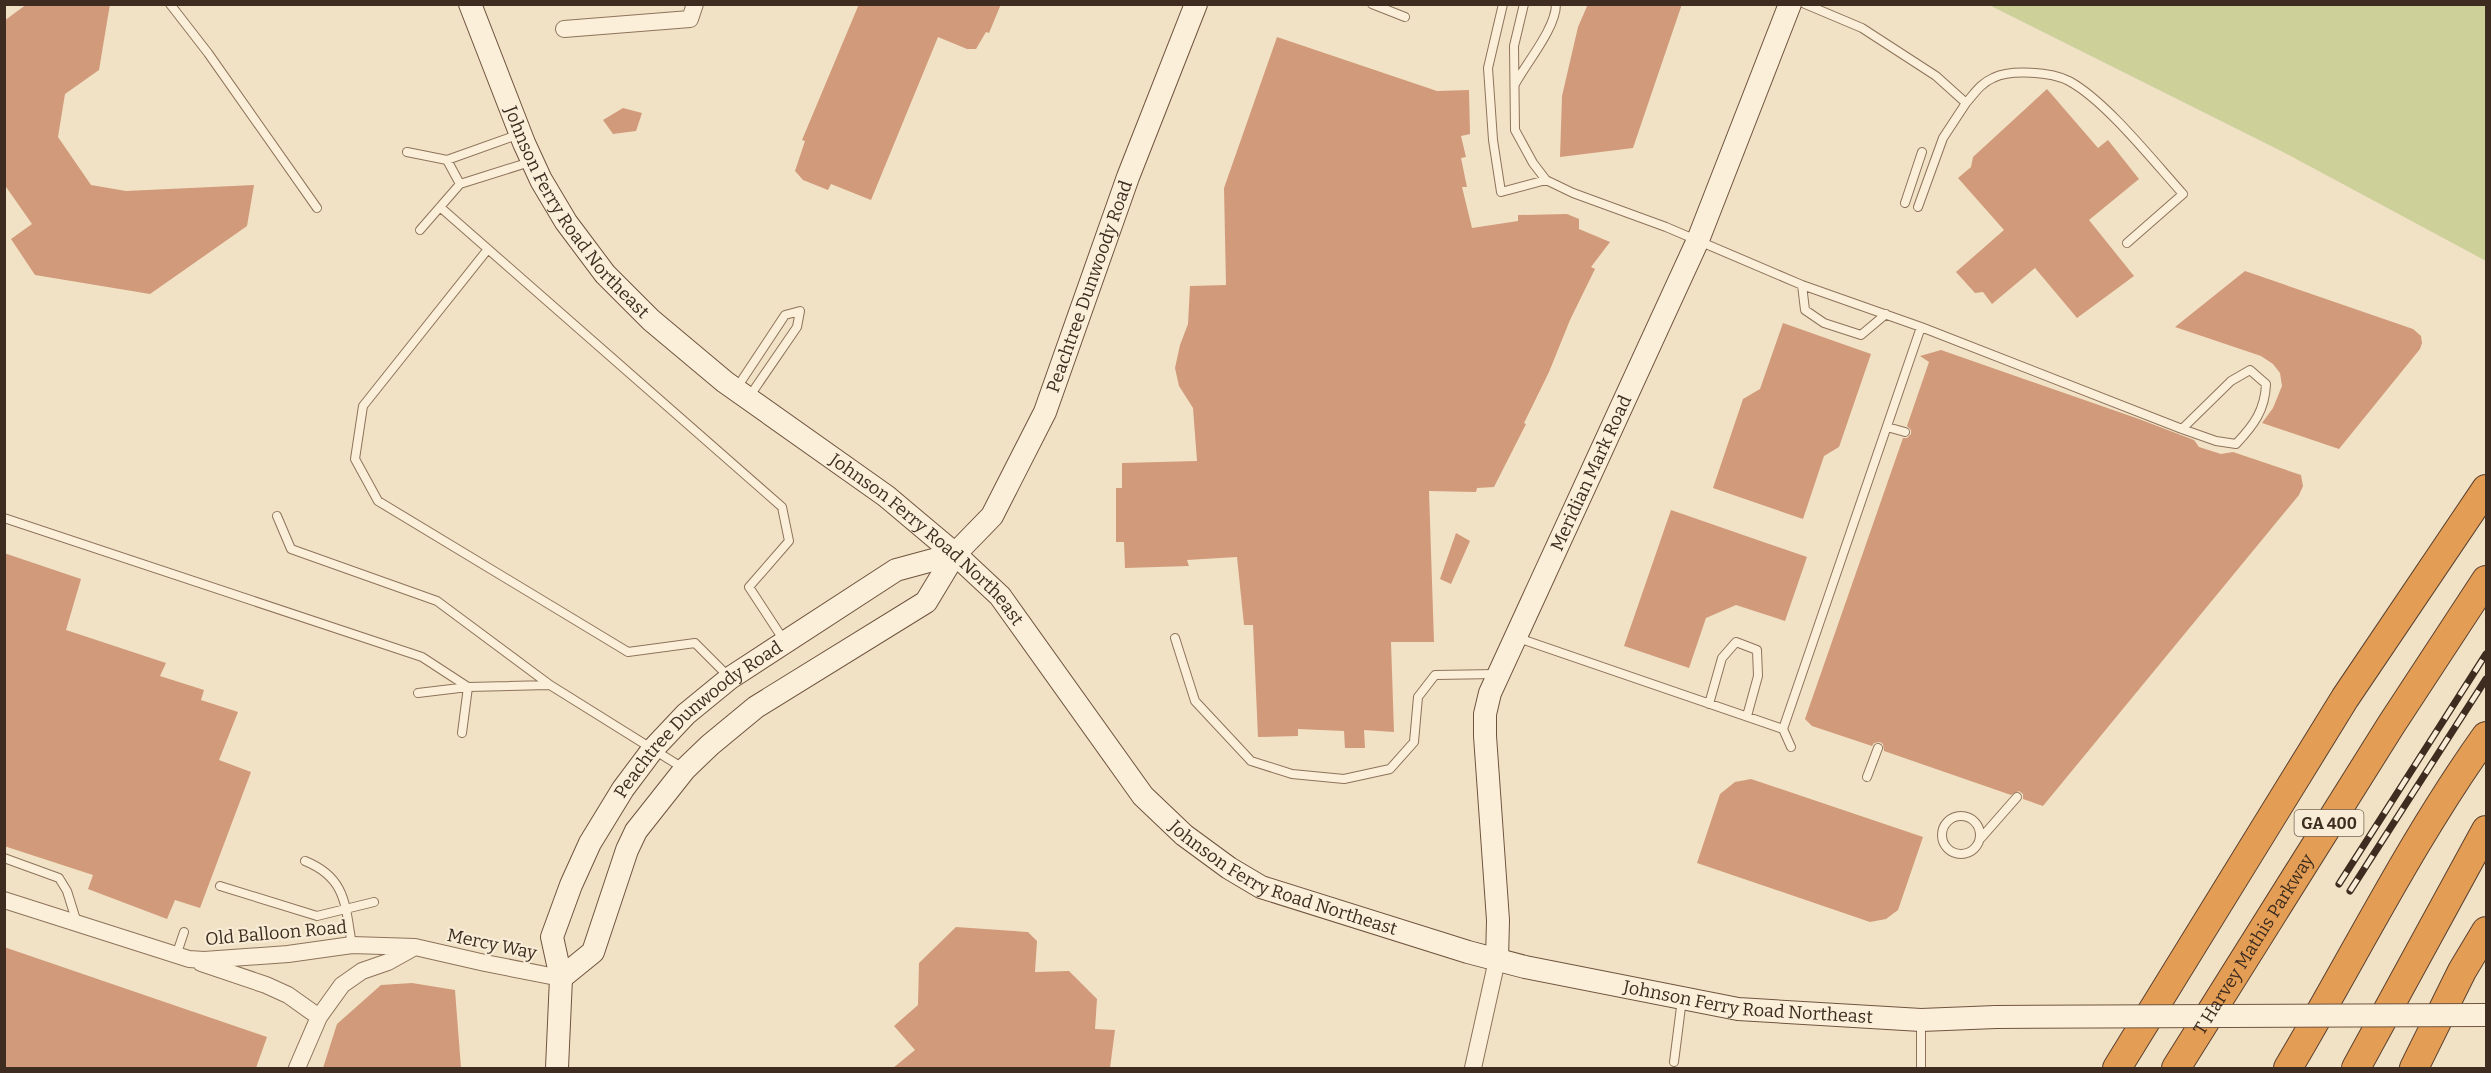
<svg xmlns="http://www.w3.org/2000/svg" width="2491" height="1073" font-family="Bitter,serif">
<rect width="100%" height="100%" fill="#f1e2c6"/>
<path fill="#cdd099" d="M1989 5H2486V261L2283 152Z"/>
<path fill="#d19a7a" d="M27 4H110L99 70 65 94 58 137 91 185 126 191 254 185 247 226 150 294 35 275 11 239 32 224 4 184V21Z
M859 4H1001L989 33 986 32 976 49H967L938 37 871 200 831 184 828 190 803 180 795 171 805 141 802 140Z
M1588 4H1682L1633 148 1560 157 1562 96 1578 27Z
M1277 37 1437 91 1469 90 1470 134 1461 136 1466 157 1461 158 1467 187H1462L1472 228 1518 221V215L1567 214 1579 219V229L1610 242 1591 267 1595 269 1570 320 1549 372 1524 423 1526 424 1494 487 1477 488 1476 492 1429 491 1434 642H1391L1394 732 1364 730 1365 748H1345L1344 731 1298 729V736L1258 737 1253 625H1244L1237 557 1187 560 1189 566 1125 568 1124 542H1116V488H1122V463L1197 461 1193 408 1179 386 1175 368 1180 345 1188 324 1190 286 1226 285 1224 188Z
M2047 89 2098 148 2108 140 2139 179 2089 220 2134 276 2077 318 2035 268 1992 304 1983 292 1975 293 1956 272 2004 230 1958 178 1971 167 1973 157Z
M623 108 642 113 636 131 613 134 603 120Z
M2245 271 2413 329 2421 336 2422 343 2420 349 2339 449 2262 423 2273 408 2282 386 2280 373 2273 364 2261 356 2175 327Z
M1783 323 1871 354 1839 447 1824 456 1803 519 1713 488 1743 399 1760 389Z
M1941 350 2139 419 2194 440 2199 447 2221 454 2233 452 2301 475 2303 486 2299 495 2043 806 2023 799V794L2019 791 2011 795 1884 751 1883 744 1880 742 1874 743 1872 746 1812 726 1805 719 1903 438H1907L1911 434V430L1907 426 1929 362 1920 356Z
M1671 510 1807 557 1785 621 1736 605 1706 618 1689 668 1624 646Z
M1456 533 1470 541 1451 584 1440 579Z
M4 553 81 579 66 630 166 663 160 676 204 690 201 700 238 712 219 760 251 772 200 908 175 900 167 919 88 889 93 875 4 846Z
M1751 779 1923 837 1898 910 1886 919 1870 922 1697 863 1720 794 1735 782Z
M956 927 1028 932 1037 941 1035 972 1069 971 1097 999 1095 1029 1115 1030 1110 1068H893L915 1050 894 1026 918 1005 919 963Z
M4 947 267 1037 256 1068H4Z
M412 983 455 990 461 1068H323L337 1024 381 985Z"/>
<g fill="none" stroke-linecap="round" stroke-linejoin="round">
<defs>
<path id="lane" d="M170 4 208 53 317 208
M1372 4 1405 17
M1503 4 1488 68 1493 140 1501 192 1546 180
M1524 4 1514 46 1515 130 1533 163 1546 180 1573 193 1666 227 1802 285 1921 327 2182 429 2216 441 2236 444C2254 425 2265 410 2266 384L2250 370 2231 381 2182 429
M1805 4 1862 28 1936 76 1966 103C1974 94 1981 83 1993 78 2011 69 2051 72 2069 81 2106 101 2154 162 2183 194L2127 243
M1515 84C1527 62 1556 28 1556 4
M407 152 447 160 520 134
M447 160 460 184
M1905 203 1922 152
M440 207 782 507 789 541 749 587 785 642
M1918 207 1943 138 1966 103
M420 230 460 184 530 162
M488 249 363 406 355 459 378 501 628 652 695 643 729 677
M1802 285 1805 310 1824 323 1861 335 1886 314
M736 389 785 315 800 311 797 327 749 397
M1887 427 1905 432
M277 516 291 549 437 601 550 685 683 768
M4 518 422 657 468 687
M1175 638 1195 701 1251 761 1292 774 1344 779 1390 769 1414 742 1418 697 1435 675 1497 674
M1518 638 1783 729 1791 747
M418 693 468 687 549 685
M1709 704 1722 658 1736 642 1757 650 1758 676 1747 716
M1783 729 1921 327
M462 733 468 687
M1867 777 1878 748
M1942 835a19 19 0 1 1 38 0a19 19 0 1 1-38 0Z
M1981 838 2017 797
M4 858 59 878 67 891 77 923
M305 861C347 878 345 906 352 945
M220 886 317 916 374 902
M176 956 184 932
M1674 1062 1682 999
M1921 1068V1021"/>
<path id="street" d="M564 29 690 19 695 4
M4 900 189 959 204 960 288 954 352 945 415 947 485 963 561 978
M201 963 266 985 288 995 319 1017
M297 1068 319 1017 342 985 362 971 388 962 415 947
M1473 1068 1497 960"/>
<g id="secondary">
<path id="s1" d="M470 4 524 143 541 180 566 222 605 274 651 320 725 382 886 496 955 554 1000 596 1143 796 1184 835 1229 868 1261 887 1468 952 1525 967 1738 1009 1921 1020 1996 1017"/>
<path id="s2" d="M1497 960 1498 920 1485 736V714L1490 693 1698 240 1790 4"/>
<path id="s3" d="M561 978 593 952 627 850 636 831 685 769 710 745 756 707 926 602 955 554 992 516 1045 412 1128 177 1196 4"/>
<path id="s4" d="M557 1068 561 978 552 937 571 885 590 843 623 789 653 749 686 714 730 678 896 570 955 554"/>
</g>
<g id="highway">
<path d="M2117 1068 2345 698 2486 489"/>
<path id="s5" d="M2176 1068 2391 725 2486 580"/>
<path d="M2288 1068C2354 957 2411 841 2486 736"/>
<path d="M2356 1068 2486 830"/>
<path d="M2414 1068 2462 971 2486 931"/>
</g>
</defs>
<use href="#lane" stroke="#8e735a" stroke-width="10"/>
<use href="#street" stroke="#8e735a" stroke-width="18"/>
<use href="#secondary" stroke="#70543e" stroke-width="24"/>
<use href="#highway" stroke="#5b412f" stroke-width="30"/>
<use href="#lane" stroke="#fbefda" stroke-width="8"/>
<use href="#street" stroke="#fbefda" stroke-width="16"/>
<use href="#secondary" stroke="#fbefda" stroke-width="22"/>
<use href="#highway" stroke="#e39d54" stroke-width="28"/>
<defs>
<path id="rail" d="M2339 884 2486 654
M2350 891 2486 679"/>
</defs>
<use href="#rail" stroke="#3d2c1f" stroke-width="7"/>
<use href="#rail" stroke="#f8ecd6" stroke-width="4.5" stroke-dasharray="14" stroke-linecap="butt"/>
<defs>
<path id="secondary-bridge" d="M1996 1017 2486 1015"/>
</defs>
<use href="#secondary-bridge" stroke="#70543e" stroke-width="24" stroke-linecap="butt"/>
<use href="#secondary-bridge" stroke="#fbefda" stroke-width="22"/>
</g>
<g text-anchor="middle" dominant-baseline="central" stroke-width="4.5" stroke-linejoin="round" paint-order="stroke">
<rect fill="#f8ecd6" stroke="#756656" stroke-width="1.5" x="2294.5" y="810" width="69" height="26" rx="4.5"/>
<g font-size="16" font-weight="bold" fill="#3d2c1f">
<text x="2329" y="823">GA 400</text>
</g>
<g font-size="18" fill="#3d2c1f" stroke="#f8ecd6">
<text stroke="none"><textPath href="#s1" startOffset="236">Johnson Ferry Road Northeast</textPath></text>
<text stroke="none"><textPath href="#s3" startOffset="902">Peachtree Dunwoody Road</textPath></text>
<text stroke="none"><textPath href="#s2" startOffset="510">Meridian Mark Road</textPath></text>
<text stroke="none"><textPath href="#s1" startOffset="722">Johnson Ferry Road Northeast</textPath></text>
<text stroke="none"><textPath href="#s4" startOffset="400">Peachtree Dunwoody Road</textPath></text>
<text stroke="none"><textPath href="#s1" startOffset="1226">Johnson Ferry Road Northeast</textPath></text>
<text transform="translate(276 933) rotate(-5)">Old Balloon Road</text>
<text transform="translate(492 944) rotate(12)">Mercy Way</text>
<text stroke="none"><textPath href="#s5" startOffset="146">T Harvey Mathis Parkway</textPath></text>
<text stroke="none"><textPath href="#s1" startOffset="1712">Johnson Ferry Road Northeast</textPath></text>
</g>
</g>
<rect width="2491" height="1073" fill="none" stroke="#3d2c1f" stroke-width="12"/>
</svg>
